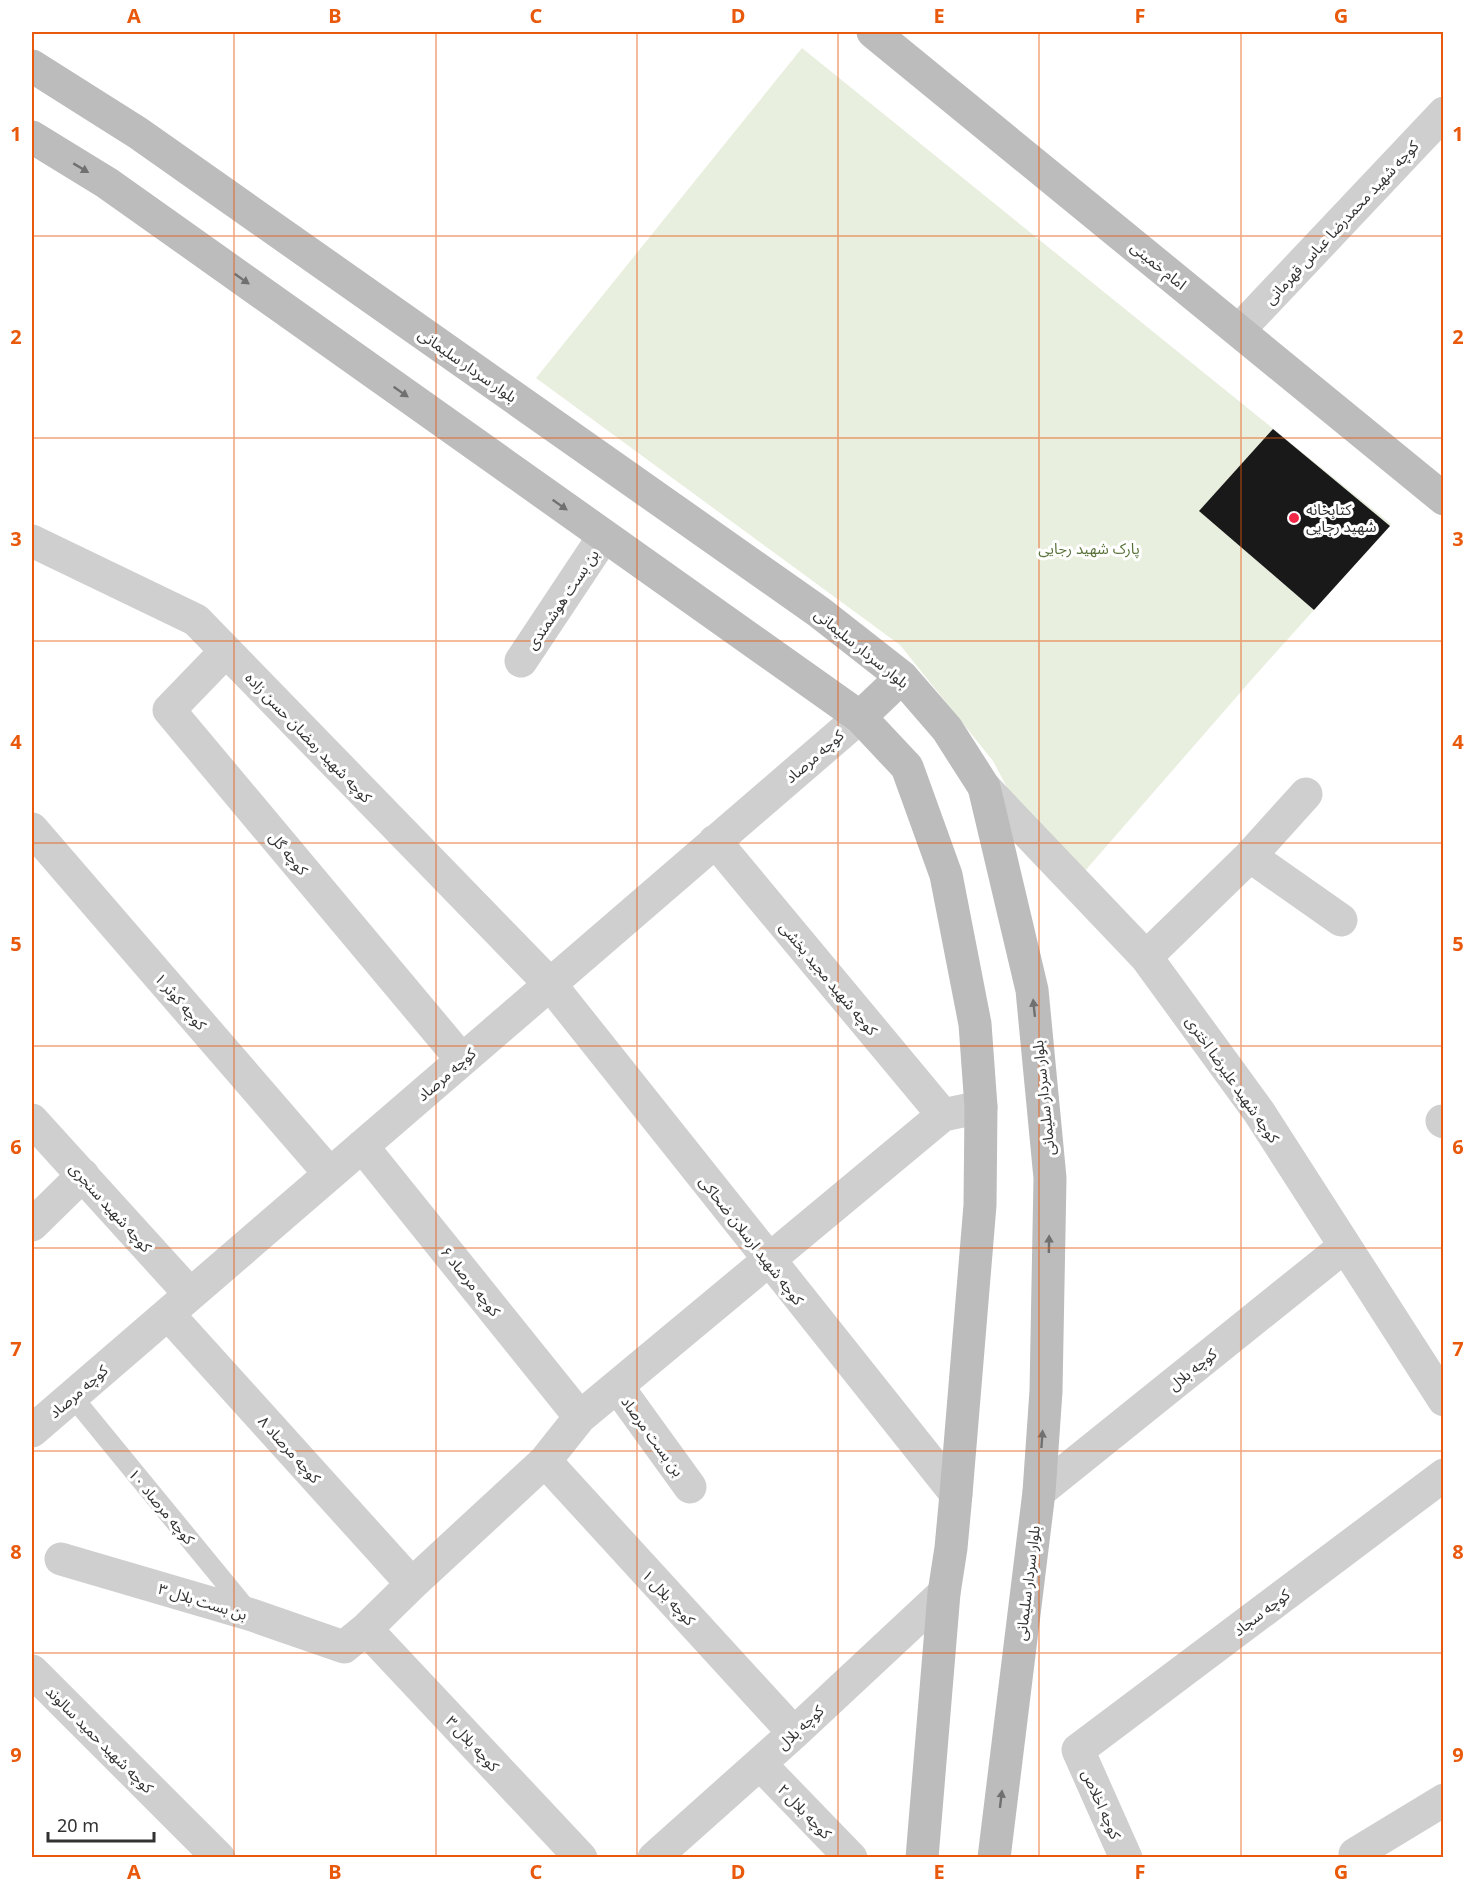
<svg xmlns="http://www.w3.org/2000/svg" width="1475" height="1889" font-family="'Noto Sans','Noto Sans Arabic',sans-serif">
<rect width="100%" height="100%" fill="#fff"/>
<path fill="#e9efdf" d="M802 48 1391 524 1253 678 1064 895 993 761 900 645 536 378Z"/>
<path fill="#191919" d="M1273 429 1390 526 1314 610 1199 511Z"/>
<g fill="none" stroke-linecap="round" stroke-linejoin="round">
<path stroke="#cfcfcf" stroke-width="20" d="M72 1396 249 1612"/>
<path stroke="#cfcfcf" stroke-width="33" d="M1239 330 1444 113
M32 541 196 620 550 984 956 1494
M226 651 169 710 462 1060
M521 661 604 536
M984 787 1146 957 1259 1112 1444 1400
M32 829 330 1174
M715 841 943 1115
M1250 856 1341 920
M1146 957 1250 856 1306 794
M32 1120 190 1294
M1442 1121 1444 1122
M362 1146 580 1417
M32 1225 83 1175
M168 1314 412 1584
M617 1386 690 1487
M32 1431 860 717
M545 1461 794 1733
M1039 1492 1345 1246
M61 1559 252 1615 344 1647 366 1629 412 1584 545 1461 580 1417 943 1115 981 1107
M366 1629 581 1858
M32 1671 219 1858
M760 1764 851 1858
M1355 1854 1444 1800
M654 1858 794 1733 944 1593
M1126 1858 1078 1750 1444 1475"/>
<path stroke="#bcbcbc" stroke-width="33" d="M873 32 1444 499
M32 66 138 133 819 612 902 677 947 729 984 787 1032 990 1050 1178 1046 1391 1039 1492 994 1858
M32 137 107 183 860 717 907 767 946 875 975 1024 981 1107 980 1205 956 1494 951 1548 944 1593 922 1858
M860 717 902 677"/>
</g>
<defs><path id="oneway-solid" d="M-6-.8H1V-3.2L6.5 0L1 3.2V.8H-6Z" transform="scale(1.5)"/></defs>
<g fill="#707070">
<use href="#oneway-solid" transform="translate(81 168) rotate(31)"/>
<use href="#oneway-solid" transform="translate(242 279) rotate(35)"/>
<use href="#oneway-solid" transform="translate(401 392) rotate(35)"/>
<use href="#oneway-solid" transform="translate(560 505) rotate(35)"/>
<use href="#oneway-solid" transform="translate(1034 1008) rotate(-96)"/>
<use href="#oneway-solid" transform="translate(1049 1244) rotate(-89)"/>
<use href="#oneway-solid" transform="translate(1042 1439) rotate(-86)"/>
<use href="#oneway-solid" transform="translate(1001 1799) rotate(-83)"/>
</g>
<path fill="none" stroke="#e8590c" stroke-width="1.5" stroke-opacity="0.55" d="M234 32V1858M436 32V1858M637 32V1858M838 32V1858M1039 32V1858M1241 32V1858M32 236H1444M32 438H1444M32 641H1444M32 843H1444M32 1046H1444M32 1248H1444M32 1451H1444M32 1653H1444"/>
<circle fill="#f42947" stroke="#fff" stroke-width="2" cx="1294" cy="518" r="6"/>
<g text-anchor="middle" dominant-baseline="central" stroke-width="6" stroke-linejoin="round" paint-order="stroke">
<g font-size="15" fill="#323232" stroke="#fff">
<text transform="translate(1341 222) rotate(-47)">کوچه شهید محمدرضا عباس قهرمانی</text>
<text transform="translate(1159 265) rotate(39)">امام خمینی</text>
<text transform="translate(468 365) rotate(35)">بلوار سردار سلیمانی</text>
<text transform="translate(562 599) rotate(-56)">بن بست هوشمندی</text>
<text transform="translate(862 648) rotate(39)">بلوار سردار سلیمانی</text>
<text transform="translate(309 737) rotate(46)">کوچه شهید رمضان حسن زاده</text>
<text transform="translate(814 756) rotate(-41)">کوچه مرصاد</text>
<text transform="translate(289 853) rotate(50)">کوچه گل</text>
<text transform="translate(829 978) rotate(50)">کوچه شهید مجید بخشی</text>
<text transform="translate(181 1001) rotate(49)">کوچه کوثر ۱</text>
<text transform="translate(446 1074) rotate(-41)">کوچه مرصاد</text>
<text transform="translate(1233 1079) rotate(55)">کوچه شهید علیرضا اختری</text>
<text transform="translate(1043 1098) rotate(-96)">بلوار سردار سلیمانی</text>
<text transform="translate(111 1207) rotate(48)">کوچه شهید سنجری</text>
<text transform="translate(752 1240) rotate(52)">کوچه شهید ارسلان ضحاکی</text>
<text transform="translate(471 1281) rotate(51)">کوچه مرصاد ۶</text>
<text transform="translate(1192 1369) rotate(-39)">کوچه بلال</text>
<text transform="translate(78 1391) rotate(-41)">کوچه مرصاد</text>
<text transform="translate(653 1436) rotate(54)">بن بست مرصاد</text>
<text transform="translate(290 1449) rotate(48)">کوچه مرصاد ۸</text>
<text transform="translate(162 1506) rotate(50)">کوچه مرصاد ۱۰</text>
<text transform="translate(1027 1583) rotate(-83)">بلوار سردار سلیمانی</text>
<text transform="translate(669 1597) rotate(47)">کوچه بلال ۱</text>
<text transform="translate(203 1601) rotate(17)">بن بست بلال ۳</text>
<text transform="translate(1261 1612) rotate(-37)">کوچه سجاد</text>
<text transform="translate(800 1727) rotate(-43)">کوچه بلال</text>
<text transform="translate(100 1739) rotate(45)">کوچه شهید حمید سالوند</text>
<text transform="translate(473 1743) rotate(47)">کوچه بلال ۳</text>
<text transform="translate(1102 1804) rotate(66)">کوچه اخلاص</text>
<text transform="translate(805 1811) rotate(46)">کوچه بلال ۲</text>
</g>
<g font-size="15" fill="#323232" stroke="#fff" text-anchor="start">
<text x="1306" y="509">کتابخانه<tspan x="1306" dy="17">شهید رجایی</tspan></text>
</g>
<g font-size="15" fill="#59723a" stroke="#fff">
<text x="1089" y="548">پارک شهید رجایی</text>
</g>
</g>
<rect width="1475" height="1889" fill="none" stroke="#ffffff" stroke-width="66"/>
<path d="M48 1832v9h106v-9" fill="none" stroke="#323232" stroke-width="3"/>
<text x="57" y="1832" font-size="18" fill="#323232" stroke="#ffffff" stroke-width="4.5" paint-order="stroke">20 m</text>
<rect x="33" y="33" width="1409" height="1823" fill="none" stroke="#e8590c" stroke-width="2"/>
<g font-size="20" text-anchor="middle" font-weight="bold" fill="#e8590c">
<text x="134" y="23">A</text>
<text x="335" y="23">B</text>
<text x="536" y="23">C</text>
<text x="738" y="23">D</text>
<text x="939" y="23">E</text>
<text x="1140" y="23">F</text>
<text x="1341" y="23">G</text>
<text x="16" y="141">1</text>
<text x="1458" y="141">1</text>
<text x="16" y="344">2</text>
<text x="1458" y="344">2</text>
<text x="16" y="546">3</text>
<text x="1458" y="546">3</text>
<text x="16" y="749">4</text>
<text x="1458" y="749">4</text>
<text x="16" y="951">5</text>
<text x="1458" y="951">5</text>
<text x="16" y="1154">6</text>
<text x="1458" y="1154">6</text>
<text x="16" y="1356">7</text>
<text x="1458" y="1356">7</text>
<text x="16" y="1559">8</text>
<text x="1458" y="1559">8</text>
<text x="16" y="1762">9</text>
<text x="1458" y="1762">9</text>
<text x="134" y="1879">A</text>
<text x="335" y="1879">B</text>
<text x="536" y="1879">C</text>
<text x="738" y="1879">D</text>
<text x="939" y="1879">E</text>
<text x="1140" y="1879">F</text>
<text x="1341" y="1879">G</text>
</g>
</svg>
